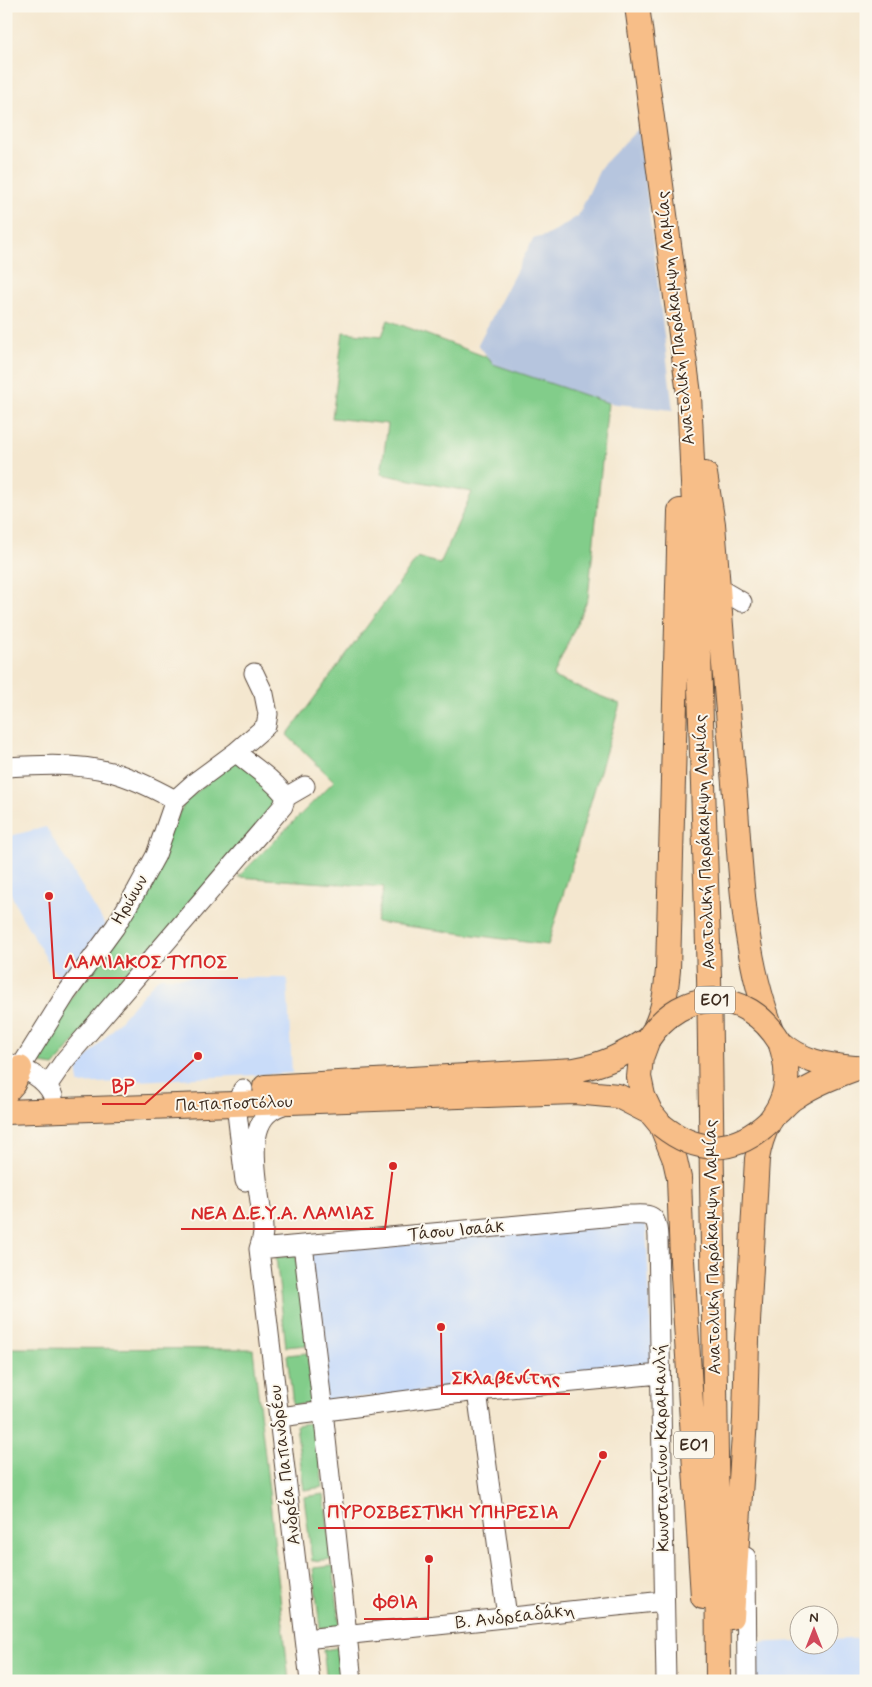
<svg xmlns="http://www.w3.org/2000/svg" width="872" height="1687" font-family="Mynerve,sans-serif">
<rect width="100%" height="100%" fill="#fbf7ec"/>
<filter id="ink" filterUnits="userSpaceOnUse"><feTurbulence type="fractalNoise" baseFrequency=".02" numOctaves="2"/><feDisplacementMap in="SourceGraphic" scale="10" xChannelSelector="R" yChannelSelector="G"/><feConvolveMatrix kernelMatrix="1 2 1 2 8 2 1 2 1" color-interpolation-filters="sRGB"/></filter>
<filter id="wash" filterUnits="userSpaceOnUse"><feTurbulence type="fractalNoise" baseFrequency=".0096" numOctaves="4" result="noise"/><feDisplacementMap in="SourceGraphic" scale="20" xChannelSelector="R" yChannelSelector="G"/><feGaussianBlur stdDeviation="1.12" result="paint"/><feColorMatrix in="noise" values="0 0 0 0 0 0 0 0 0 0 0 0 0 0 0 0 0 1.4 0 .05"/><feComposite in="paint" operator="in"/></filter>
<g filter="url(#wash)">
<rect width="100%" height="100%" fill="#f4e7cf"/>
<path fill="#c9dcf9" d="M46 827 106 926 63 987 22 917 6 884V837Z
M161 977 287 978 292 1073 78 1084V1068L157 979Z
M646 1223 653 1369 324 1401 308 1251Z
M866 1638V1681H755L753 1643 799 1641 800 1644H830V1640Z"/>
<path fill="#b6c5de" d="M639 128 673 410 608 403 493 364 478 344 533 239 548 235 578 216 601 167Z"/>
<path fill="#82cd8a" stroke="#5e7c54" d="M388 320 489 358 493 364 608 403 588 598 553 677 620 704 548 945 376 922 384 887 238 877 334 781 287 735 418 557 440 564 472 492 381 474 388 424 332 418 343 332 382 336Z
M236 759 265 782 277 801 54 1066 41 1064V1050L175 822 185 802Z
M296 1255 307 1345 286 1347 276 1257Z
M6 1348 253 1349 269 1491 289 1681H6Z
M307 1353 314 1403 293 1405 287 1355Z
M316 1422 323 1487 304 1490 296 1425Z
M324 1494 332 1559 312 1561 304 1497Z
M333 1566 340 1626 320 1628 313 1568Z
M342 1647 346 1681H327L323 1650Z"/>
</g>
<g filter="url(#ink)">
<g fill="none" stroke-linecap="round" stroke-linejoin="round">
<defs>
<path id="minor" d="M718 588 742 602
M6 767C41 765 76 763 111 772 133 778 155 789 175 800
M286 797 305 786
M6 1062C24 1069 45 1077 53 1096
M20 1068 66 994 115 927 137 890 156 855 175 800 194 783 236 752 266 726 268 714 264 694 254 673
M47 1086 65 1060 283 806 286 797C274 779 252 767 236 752
M243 1089 236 1104 245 1181
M288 1103C283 1105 276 1107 271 1111 241 1131 263 1200 263 1230 263 1237 261 1243 259 1249L310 1681
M303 1245 323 1411 352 1681
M259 1249 626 1215C649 1215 657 1211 658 1237L666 1681
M477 1391 507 1617
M280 1417 477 1391 660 1374
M746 1557 747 1681
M305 1639 664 1601"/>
<path id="major" d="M637 6 689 394 695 528 709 977 717 1522 718 1681
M705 474 713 524C720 614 727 705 735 795 741 874 743 955 772 1030
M655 1028C664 1009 666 991 668 970L680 511
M648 1039 641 1058 639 1077 643 1096 651 1113 661 1125 675 1160 679 1178 682 1260 703 1597
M780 1042C802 1062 825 1065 854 1068
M265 1087 574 1070C604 1065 623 1055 648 1039
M6 1092 13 1084 20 1068
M6 1112 575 1092 618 1096 651 1113
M777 1113C783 1108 788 1101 795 1097 814 1084 835 1076 857 1068
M732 1617 745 1419 747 1340 757 1159C759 1147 763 1134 769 1122 773 1116 778 1110 781 1102 790 1082 787 1062 780 1042"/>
</defs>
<use href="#minor" stroke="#574639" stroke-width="21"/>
<use href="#major" stroke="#574639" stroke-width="26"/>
<use href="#minor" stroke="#fff" stroke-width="19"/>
<use href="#major" stroke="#f7be88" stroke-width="24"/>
<defs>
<path id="major-bridge" d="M648 1039C683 986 746 987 780 1042
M661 1125C698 1155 735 1154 770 1121"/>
</defs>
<use href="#major-bridge" stroke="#574639" stroke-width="26" stroke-linecap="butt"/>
<use href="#major-bridge" stroke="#f7be88" stroke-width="24"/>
</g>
</g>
<g text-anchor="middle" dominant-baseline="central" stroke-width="4" stroke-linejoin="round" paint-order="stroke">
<g fill="#fbf7ec" stroke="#75685c" stroke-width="1">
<rect x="695" y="986.5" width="40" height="27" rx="4"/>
<rect x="674" y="1431.5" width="40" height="27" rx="4"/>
</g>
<g font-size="16" font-weight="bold" fill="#3b2a1e">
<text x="715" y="1000">ΕΟ1</text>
<text x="694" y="1445">ΕΟ1</text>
</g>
<g font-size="18" fill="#3b2a1e" stroke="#fbf7ec">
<text transform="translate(676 318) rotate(-96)">Ανατολική Παράκαμψη Λαμίας</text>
<text transform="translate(705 842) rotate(-92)">Ανατολική Παράκαμψη Λαμίας</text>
<text transform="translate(130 900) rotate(-60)">Ηρώων</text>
<text transform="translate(234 1104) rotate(-2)">Παπαποστόλου</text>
<text transform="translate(456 1231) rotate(-5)">Τάσου Ισαάκ</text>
<text transform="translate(713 1247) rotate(-91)">Ανατολική Παράκαμψη Λαμίας</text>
<text transform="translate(662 1448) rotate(-91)">Κωνσταντίνου Καραμανλή</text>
<text transform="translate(285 1465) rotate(-97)">Ανδρέα Παπανδρέου</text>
<text transform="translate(515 1617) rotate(-6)">Β. Ανδρεαδάκη</text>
</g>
</g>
<path fill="none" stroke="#d62828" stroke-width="2" d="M49 896L54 978H238M198 1056L145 1104H102M393 1166L385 1229H181M441 1327L442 1394H570M603 1455L569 1528H318M429 1559L428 1619H364"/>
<g fill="#d62828" stroke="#fbf7ec" stroke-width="2">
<circle cx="49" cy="896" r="5"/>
<circle cx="198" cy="1056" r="5"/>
<circle cx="393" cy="1166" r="5"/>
<circle cx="441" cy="1327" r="5"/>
<circle cx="603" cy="1455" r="5"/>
<circle cx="429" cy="1559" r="5"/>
</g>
<g font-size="19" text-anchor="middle" font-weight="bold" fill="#d62828" stroke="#fbf7ec" stroke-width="4" stroke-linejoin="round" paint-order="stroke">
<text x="146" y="968">ΛΑΜΙΑΚΟΣ ΤΥΠΟΣ</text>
<text x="123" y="1093">BP</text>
<text x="283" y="1219">ΝΕΑ Δ.Ε.Υ.Α. ΛΑΜΙΑΣ</text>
<text x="506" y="1384">Σκλαβενίτης</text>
<text x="443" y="1518">ΠΥΡΟΣΒΕΣΤΙΚΗ ΥΠΗΡΕΣΙΑ</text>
<text x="396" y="1608">ΦΘΙΑ</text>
</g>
<rect width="872" height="1687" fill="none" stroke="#fbf7ec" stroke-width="25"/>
<g transform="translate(814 1630)"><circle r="24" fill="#fbf7ec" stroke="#aea59a"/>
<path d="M0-4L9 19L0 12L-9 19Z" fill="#d1495b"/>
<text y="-8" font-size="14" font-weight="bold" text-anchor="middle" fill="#3b2a1e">N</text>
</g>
</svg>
